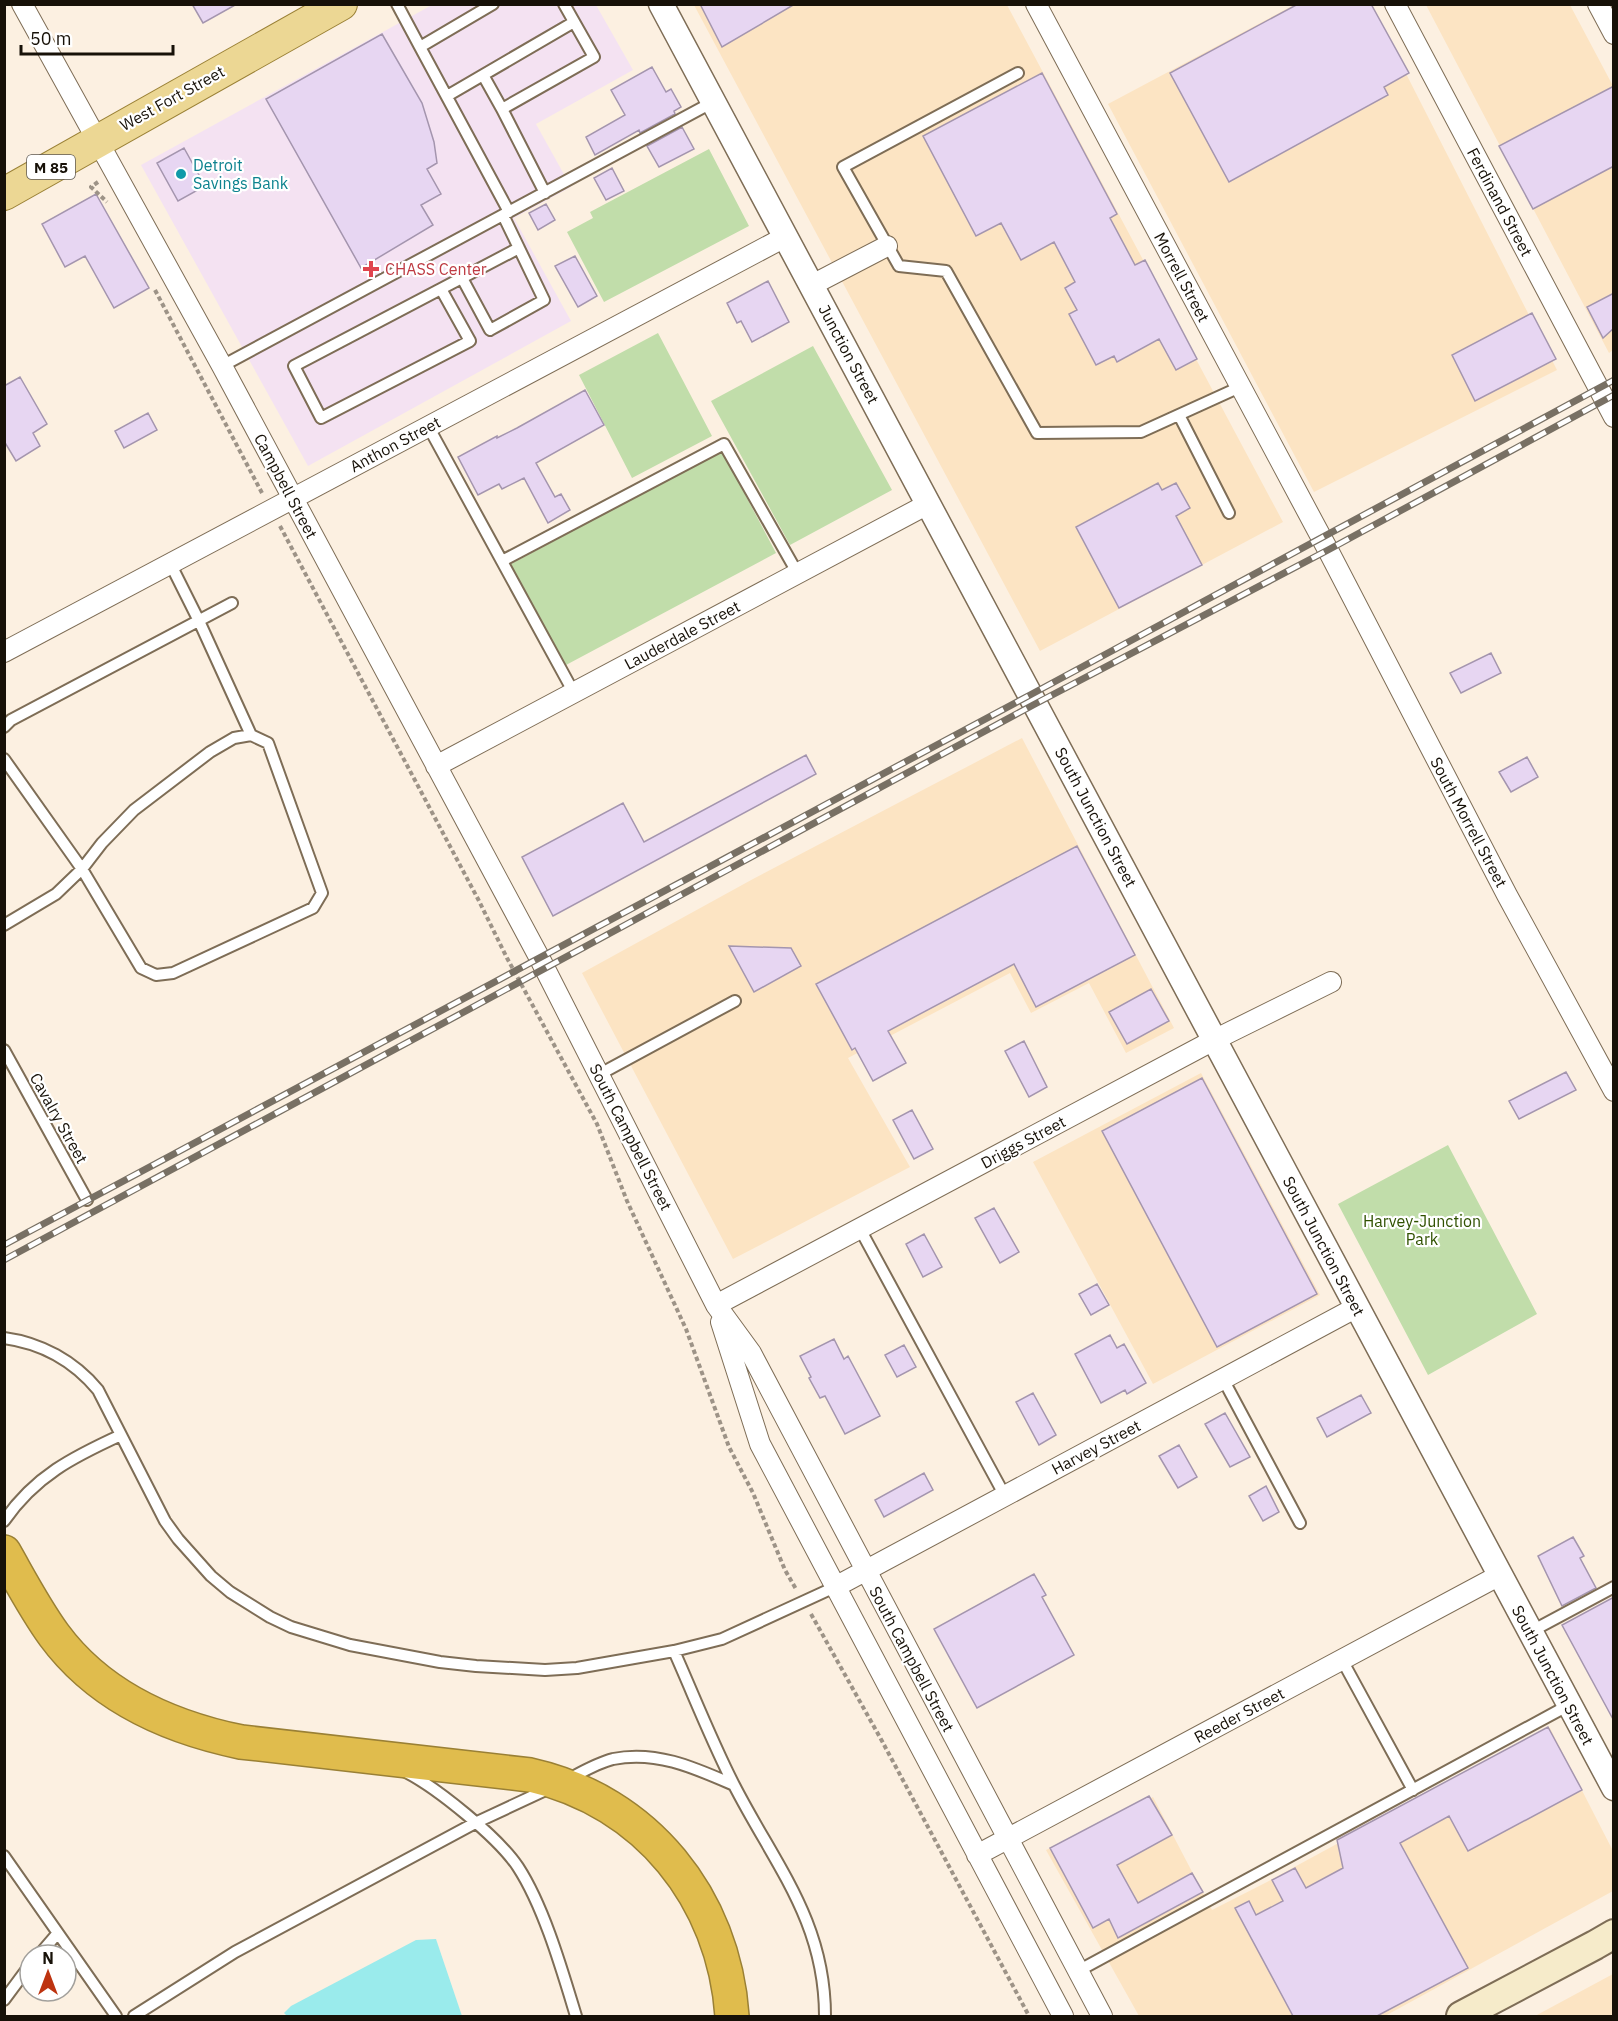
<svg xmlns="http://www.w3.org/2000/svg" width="1618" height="2021" font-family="'IBM Plex Sans',sans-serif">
<rect width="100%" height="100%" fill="#fcf0e1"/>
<path fill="#fce4c3" d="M694 5H1007L1283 522 1040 651Z
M1294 5H1371L1557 370 1314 492 1108 104Z
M1426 5H1570L1613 86V350L1609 353Z
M1022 738 1174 1028 1126 1053 1089 983 1031 1013 1010 973 848 1058 910 1167 733 1259 582 973 753 879Z
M1201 1073 1320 1295 1153 1384 1033 1162Z
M1550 1728 1613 1851V1891L1385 2016H1139L1046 1850 1153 1797 1212 1910 1267 1882Z
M1613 1974V2016H1535Z"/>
<path fill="#f4e2f2" d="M432 5H596L633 70 536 124 571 187 514 218 571 321 308 466 141 165Z"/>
<path fill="#c1ddaa" d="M709 149 749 226 604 302 567 232 593 218 590 212Z
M658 333 712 436 632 478 579 375Z
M813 346 892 490 790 545 711 401Z
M722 451 776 553 566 665 511 564Z
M1448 1145 1537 1314 1428 1375 1338 1204Z"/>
<path fill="#9aebec" d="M436 1939 462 2016H287L284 2013 291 2006 416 1940Z"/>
<path fill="#e7d6f2" stroke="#a495ae" stroke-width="1.5" d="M192 4H237L203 23Z
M700 4H795L722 47Z
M1298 4H1371L1409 73 1384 87 1388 95 1229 182 1170 73Z
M382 34 422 103 434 142 437 163 427 169 441 194 421 205 433 225 361 268 266 99Z
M652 67 666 92 671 89 681 107 674 111 675 114 640 133 639 130 595 155 586 137 625 115 611 90Z
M1042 73 1117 214 1110 218 1135 265 1145 260 1197 359 1176 370 1159 339 1117 362 1114 356 1096 365 1069 314 1077 310 1065 288 1075 282 1054 242 1021 260 1001 223 976 236 923 136Z
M1614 86V166L1533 209 1499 146Z
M682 127 694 149 659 167 647 146Z
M184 148 205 186 178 201 157 163Z
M612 168 624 191 606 200 594 178Z
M96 194 149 288 114 308 85 256 65 267 42 224Z
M546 204 555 220 538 230 529 213Z
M575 256 597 296 578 307 555 266Z
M768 281 789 322 752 342 741 321 737 323 727 303Z
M1614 293V328L1603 338 1587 307Z
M1532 313 1556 359 1475 401 1452 355Z
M20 377 47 424 33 433 40 446 16 461 4 441V386Z
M585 390 604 425 536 463 555 497 561 494 570 510 548 523 524 478 502 489 499 484 478 495 458 457 497 436V438L517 428Z
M148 413 157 430 124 448 115 431Z
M1158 483 1162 490 1176 483 1190 508 1176 516 1202 565 1119 608 1076 527Z
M1491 653 1501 673 1461 693 1450 673Z
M806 755 816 774 553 916 522 857 623 803 644 842Z
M1527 757 1538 777 1511 792 1499 772Z
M1077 846 1135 955 1036 1007 1014 964 888 1031 906 1063 873 1081 855 1048 852 1050 816 984Z
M729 946 791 948 801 966 754 992Z
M1151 989 1169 1021 1127 1044 1109 1012Z
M1024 1041 1047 1087 1029 1097 1005 1051Z
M1566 1072 1576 1090 1519 1119 1509 1101Z
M1202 1078 1317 1294 1217 1347 1102 1131Z
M912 1110 933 1149 914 1159 893 1120Z
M994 1208 1019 1252 1000 1263 975 1218Z
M924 1234 942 1267 923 1277 906 1244Z
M1097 1284 1109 1305 1091 1315 1079 1294Z
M1110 1335 1117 1348 1124 1344 1146 1383 1127 1394 1125 1390 1101 1403 1075 1354Z
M834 1339 844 1359 848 1356 880 1416 845 1434 825 1396 820 1398 809 1378 811 1377 800 1356Z
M904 1345 916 1367 897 1377 885 1355Z
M1033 1393 1056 1435 1039 1445 1016 1402Z
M1361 1395 1371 1413 1327 1437 1317 1418Z
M1225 1413 1250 1457 1230 1467 1205 1424Z
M1179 1445 1197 1477 1178 1488 1159 1456Z
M924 1473 933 1490 884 1517 875 1500Z
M1266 1486 1279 1512 1263 1521 1249 1496Z
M1573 1537 1584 1556 1580 1558 1596 1588 1562 1606 1538 1556Z
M1034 1574 1046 1595 1042 1597 1074 1655 977 1708 934 1629Z
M1614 1597V1721L1562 1625Z
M1548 1727 1582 1790 1468 1851 1449 1816 1400 1843 1468 1968 1377 2016H1293L1235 1908 1249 1901 1256 1915 1283 1901 1272 1880 1295 1868 1306 1888 1343 1868 1337 1840Z
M1149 1796 1172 1835 1117 1865 1138 1903 1192 1873 1203 1892 1118 1938 1109 1919 1093 1928 1050 1848Z"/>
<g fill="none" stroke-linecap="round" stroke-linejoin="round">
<defs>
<path id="service" d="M397 4 420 47
M493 4 420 47 509 212
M1018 73 843 167 899 266 946 271 1037 433 1141 432 1240 387
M483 75 502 109
M447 96 574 22
M545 193 502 109 594 57 564 4
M462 278 490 330 544 300 503 215
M441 289 470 341 321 418 294 366 519 248
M222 366 713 102
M1179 415 1229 513
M428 426 574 693
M502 561 724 444 798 574
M170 563 199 621 251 735
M4 727 11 720 232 603
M4 759 82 869 141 968 156 975 173 973 313 908 322 893 268 743 251 735 234 738 210 752 134 810 102 843 82 869 56 894 4 925
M4 1050 87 1200
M600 1074 735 1001
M860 1229 1005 1496
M4 1338C41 1343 74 1361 98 1390L165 1521 178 1539 211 1576 230 1592 270 1617 291 1627 350 1645 440 1662 476 1666 545 1670 577 1668 674 1651 722 1639 835 1587
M1223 1379 1300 1523
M4 1521C35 1476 73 1457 121 1435
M1530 1632 1614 1587
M674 1651C694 1696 712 1742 734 1785 775 1865 825 1921 825 2016
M1342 1660 1413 1790
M406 1772C437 1788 498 1837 518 1867 544 1907 562 1970 576 2016
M567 1780C582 1772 597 1763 613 1759 656 1750 695 1768 734 1785
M4 1856 116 2016
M39 1955 57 1934
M1078 1971 1569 1705
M4 2000 30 1965
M134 2016 235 1952 475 1823 550 1788"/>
<path id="minor" d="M22 4 222 366 539 957 716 1305 751 1353 1102 2016
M1036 4 1328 550 1507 895 1614 1091
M1395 4 1614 417
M1598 4 1614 34
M812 285 887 246
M4 652 785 237
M436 766 928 504
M716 1305 1214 1040 1331 982
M721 1322 760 1444 1063 2016
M835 1587 1357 1307
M977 1855 1500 1575"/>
<path id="tertiary" d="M661 4 1614 1788"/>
<path id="secondary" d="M1461 2016 1595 1945 1614 1934"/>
<path id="primary" d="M4 194 341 4"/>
<path id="motorway" d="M4 1552C20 1580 35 1609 54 1635 99 1696 168 1727 241 1742L530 1775C646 1801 724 1898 732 2016"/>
</defs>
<use href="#service" stroke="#7e6d56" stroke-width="14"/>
<use href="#minor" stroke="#7e6d56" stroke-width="22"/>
<use href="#tertiary" stroke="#7e6d56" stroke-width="27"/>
<use href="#secondary" stroke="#7e6d56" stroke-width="32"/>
<use href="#primary" stroke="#9a8035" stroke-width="34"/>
<use href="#motorway" stroke="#9a8035" stroke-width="36"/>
<path stroke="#9d9387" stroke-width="4" stroke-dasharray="4.5 3" stroke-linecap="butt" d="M98 182 91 187 107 202
M155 290 262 493
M280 526 478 899 507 958 597 1124 627 1201 686 1329 729 1447 753 1493 785 1570 796 1589
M811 1614 882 1741 1029 2016"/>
<use href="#service" stroke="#fff" stroke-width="10"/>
<use href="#minor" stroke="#fff" stroke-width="20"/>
<use href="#tertiary" stroke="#fff" stroke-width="24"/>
<use href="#secondary" stroke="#f6ebca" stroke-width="28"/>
<use href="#primary" stroke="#ecd794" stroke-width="32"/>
<use href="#motorway" stroke="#e0bc4d" stroke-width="33"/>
<defs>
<path id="rail" d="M4 1245 1030 695 1614 380
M4 1260 1035 704 1328 550 1614 395"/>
</defs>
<use href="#rail" stroke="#787064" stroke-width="7"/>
<use href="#rail" stroke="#fff" stroke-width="4.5" stroke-dasharray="14" stroke-linecap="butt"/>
</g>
<circle fill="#0f9aa8" stroke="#fff" stroke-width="2" cx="181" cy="174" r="6"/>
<path fill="#e0444e" stroke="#fff" stroke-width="2" d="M368 260h6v6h6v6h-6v6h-6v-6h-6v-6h6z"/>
<g text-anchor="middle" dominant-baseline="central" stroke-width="4.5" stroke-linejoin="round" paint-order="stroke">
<rect fill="#fff" stroke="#5d5852" stroke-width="1.5" x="27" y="155" width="48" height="24" rx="4.5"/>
<g font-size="15" font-weight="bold" fill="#171108">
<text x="51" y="167">M 85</text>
</g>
<g font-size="16" fill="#171108" stroke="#fff">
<text transform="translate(172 98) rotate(-29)">West Fort Street</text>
<text transform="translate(1500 202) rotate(62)">Ferdinand Street</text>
<text transform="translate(1182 277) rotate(62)">Morrell Street</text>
<text transform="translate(849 354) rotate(62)">Junction Street</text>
<text transform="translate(395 444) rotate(-28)">Anthon Street</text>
<text transform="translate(286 486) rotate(62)">Campbell Street</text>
<text transform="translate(682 635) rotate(-28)">Lauderdale Street</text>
<text transform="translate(1096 817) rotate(62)">South Junction Street</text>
<text transform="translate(1469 822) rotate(62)">South Morrell Street</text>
<text transform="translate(59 1118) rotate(61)">Cavalry Street</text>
<text transform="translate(631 1137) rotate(63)">South Campbell Street</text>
<text transform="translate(1023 1142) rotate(-28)">Driggs Street</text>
<text transform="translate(1324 1246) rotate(62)">South Junction Street</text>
<text transform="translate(1096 1447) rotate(-28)">Harvey Street</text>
<text transform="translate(912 1659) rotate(62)">South Campbell Street</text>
<text transform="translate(1553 1675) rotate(62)">South Junction Street</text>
<text transform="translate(1239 1715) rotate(-28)">Reeder Street</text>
</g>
<g font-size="16" fill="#0d838f" stroke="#fff" text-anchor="start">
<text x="193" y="165">Detroit<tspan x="193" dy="18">Savings Bank</tspan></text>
</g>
<g font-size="16" fill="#be3a42" stroke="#fff" text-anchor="start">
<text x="385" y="269">CHASS Center</text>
</g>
<g font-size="16" fill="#305100" stroke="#fff">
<text x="1422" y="1221">Harvey-Junction<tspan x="1422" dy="18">Park</tspan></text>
</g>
</g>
<rect width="1618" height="2021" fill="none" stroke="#171108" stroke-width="12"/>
<g transform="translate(48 1973)"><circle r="28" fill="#ffffff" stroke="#a2a09c" stroke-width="1.5"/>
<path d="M0-4.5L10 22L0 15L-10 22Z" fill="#bd3310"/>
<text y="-9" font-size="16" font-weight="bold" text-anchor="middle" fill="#171108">N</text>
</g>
<path d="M21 45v9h152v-9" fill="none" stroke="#171108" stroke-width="3"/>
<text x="30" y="45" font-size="18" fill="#171108" stroke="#ffffff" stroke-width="4.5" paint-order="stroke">50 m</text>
</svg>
